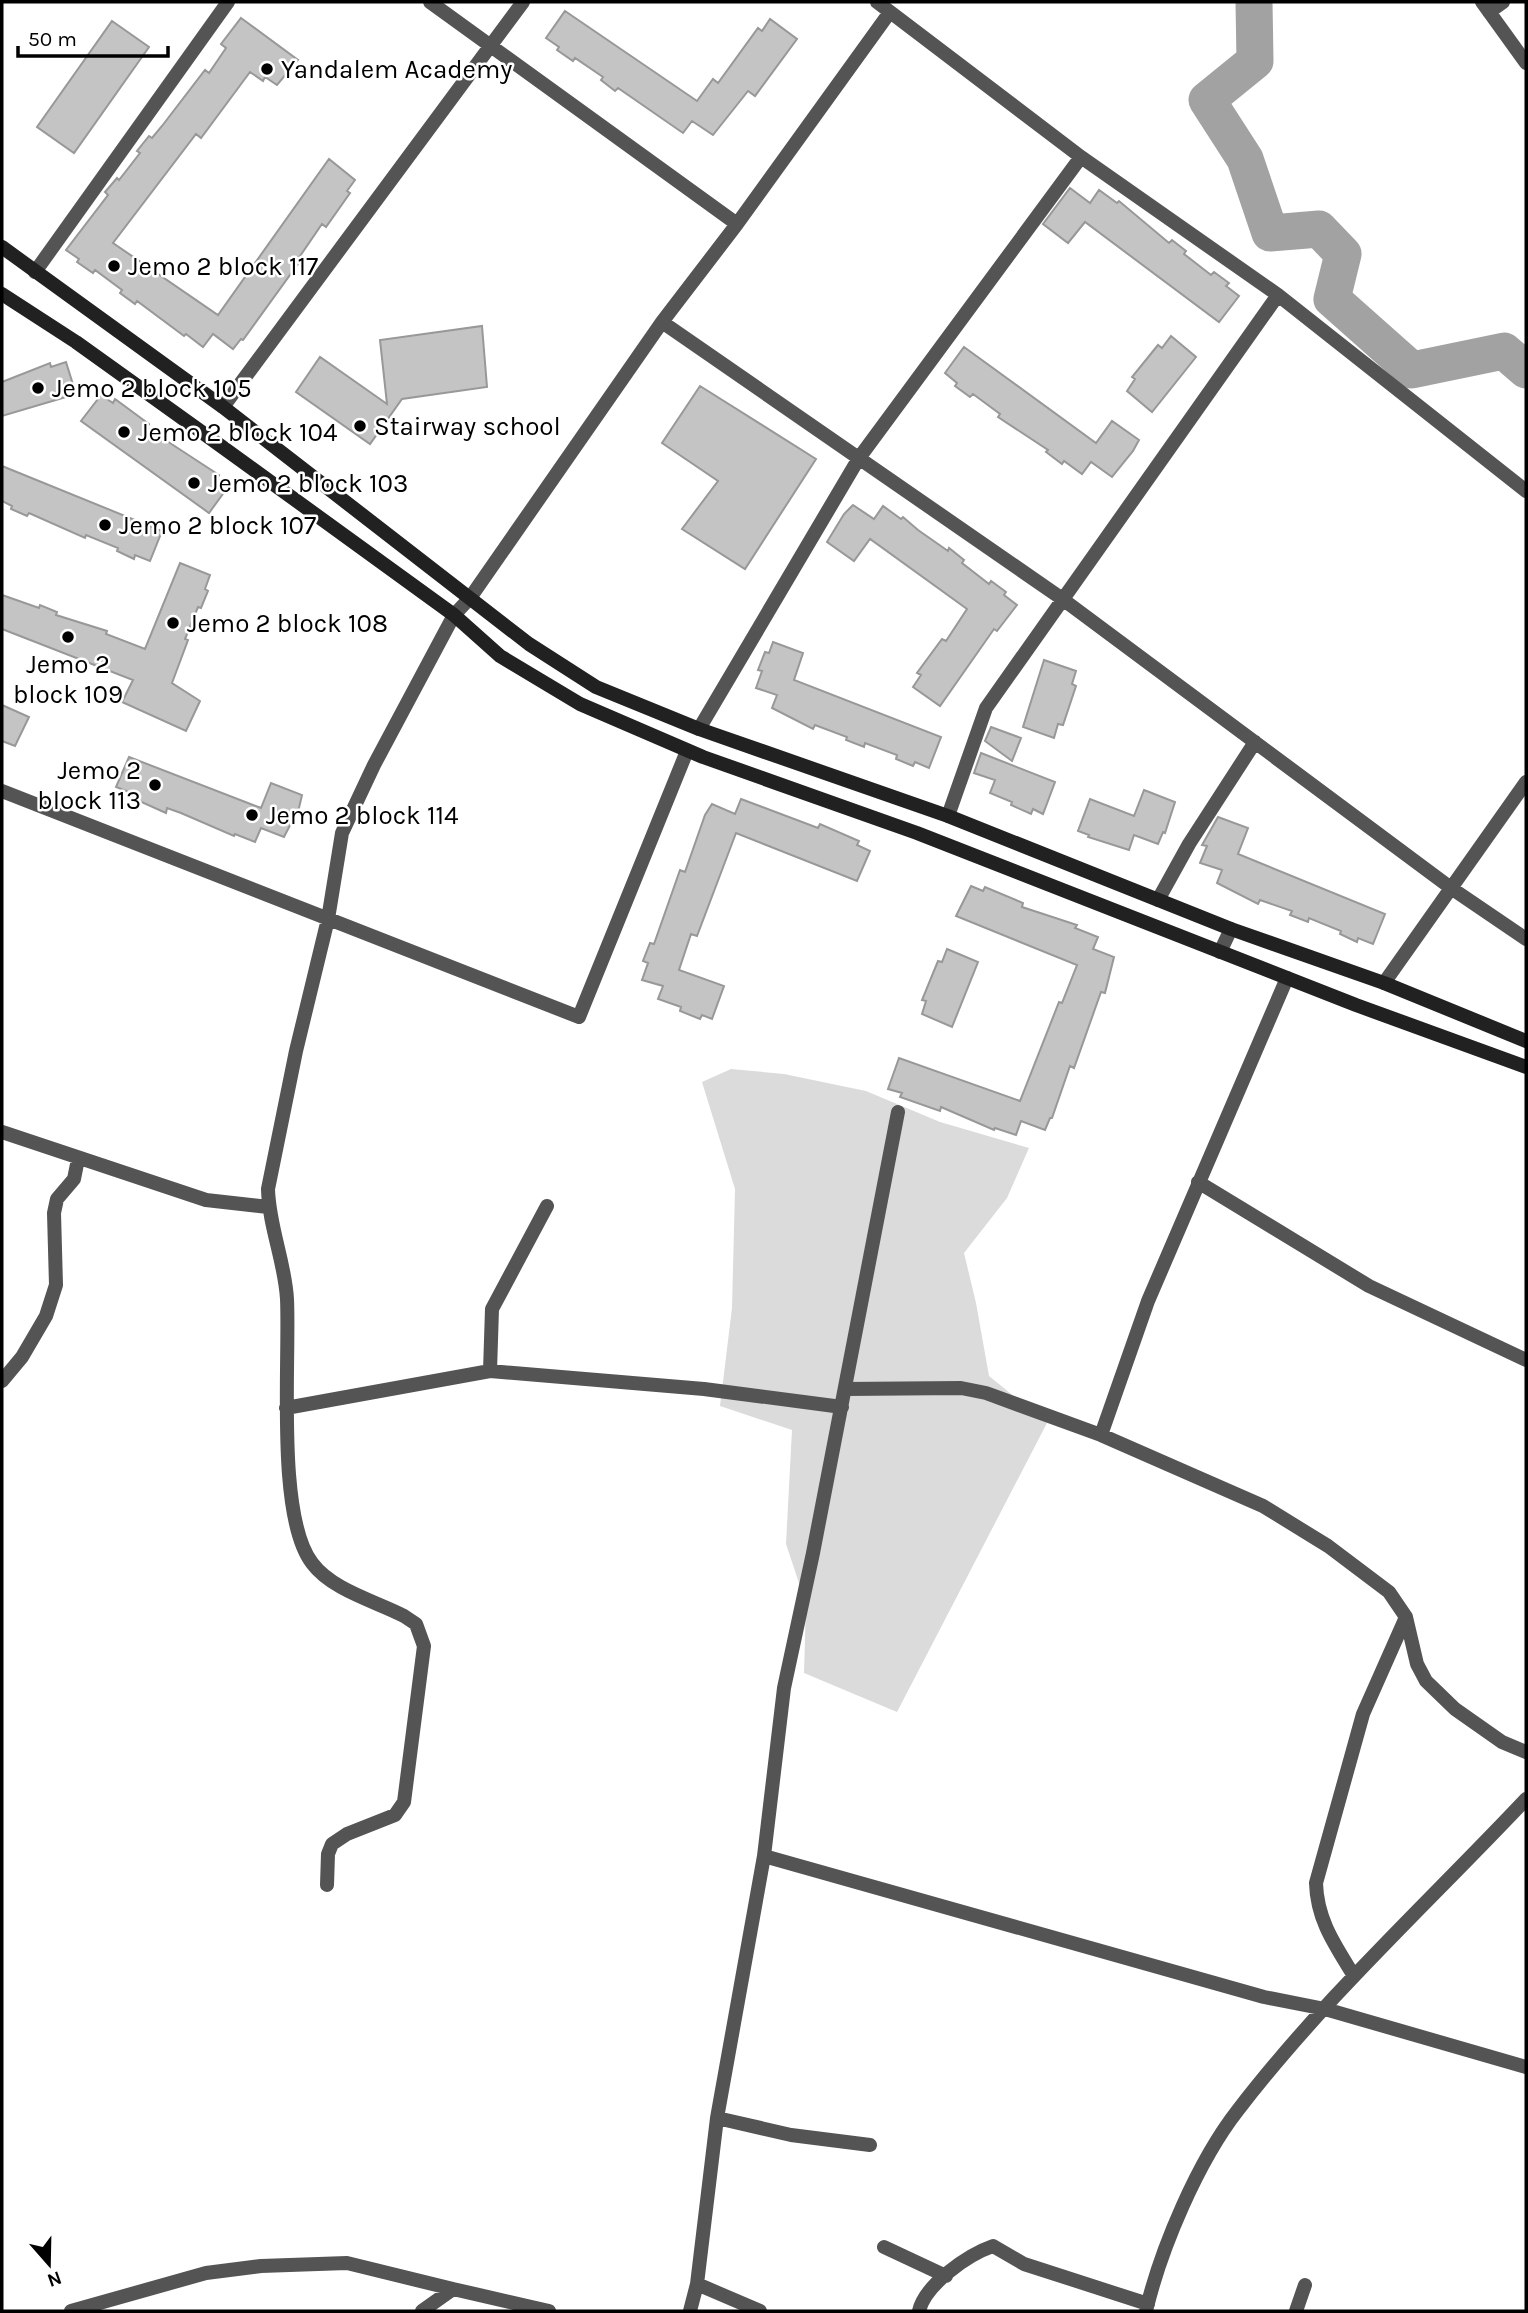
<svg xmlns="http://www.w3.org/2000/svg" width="1528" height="2313" font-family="Karla,sans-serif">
<rect width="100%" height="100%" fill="#fff"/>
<path fill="#dbdbdb" d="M731 1069 784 1074 866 1091 940 1122 1029 1148 1007 1198 964 1253 976 1303 989 1376 1047 1423 897 1712 804 1673 806 1604 786 1544 792 1430 720 1406 732 1308 735 1189 702 1082Z"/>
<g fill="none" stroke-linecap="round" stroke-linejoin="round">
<path stroke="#a2a2a2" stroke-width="37" d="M1254 2 1255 61 1207 100 1245 159 1270 233 1319 229 1343 254 1332 299 1412 370 1504 351 1526 370"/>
</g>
<path fill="#c4c4c4" stroke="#989898" stroke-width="2" d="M565 11 697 101 713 79 718 83 758 28 762 31 770 19 797 39 755 96 748 91 713 135 692 121 683 133 618 88 615 91 601 80 603 77 575 58 573 61 557 50 559 47 546 38Z
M241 18 298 60 277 85 265 77 263 81 250 72 201 138 196 134 113 243 218 315 329 159 355 180 347 191 350 193 326 227 322 224 298 259 300 261 243 340 241 339 233 349 213 334 203 347 186 334 184 336 137 301 135 304 120 293 122 290 95 270 93 273 77 262 79 259 66 250 108 195 105 192 117 178 119 180 140 153 137 151 149 136 152 138 162 126 205 70 209 73 226 48 221 44Z
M112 21 149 47 74 153 37 127Z
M1070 188 1090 203 1099 190 1117 203 1119 201 1169 243 1172 240 1186 251 1184 254 1211 275 1214 272 1229 283 1226 286 1239 296 1219 322 1085 222 1068 243 1043 224Z
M482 326 487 387 402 399 370 444 296 392 320 357 387 404 380 340Z
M1171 336 1196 357 1152 412 1127 391 1135 379 1132 377 1158 345 1162 348Z
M964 347 1096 443 1112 421 1139 440 1133 451 1112 477 1091 462 1082 474 1064 461 1062 464 1046 452 1048 450 998 417 1000 414 973 394 970 397 955 386 957 383 945 373Z
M66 362 76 394 2 416V382L50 363 51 367Z
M700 386 816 459 745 569 682 529 718 481 662 443Z
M101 395 113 403 115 399 149 424 147 428 219 475 217 479 228 487 209 513 81 421Z
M2 466 162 531 150 561 135 555 134 559 117 551 118 548 86 535 85 538 29 513 27 516 11 509 12 506 2 501Z
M853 505 874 519 883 506 901 519 903 517 918 530 948 551 949 548 964 560 962 563 989 584 991 581 1006 592 1004 595 1017 605 997 631 994 629 940 706 913 687 921 675 917 673 942 639 946 641 967 609 870 539 854 561 827 542 844 514Z
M180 563 210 575 205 589 208 591 201 608 198 607 185 639 188 640 172 683 200 701 186 731 122 702 133 680 2 629V595L39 608 40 605 57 612 56 615 107 631 106 634 145 649Z
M773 642 803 653 794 680 941 737 929 768 915 762 913 766 896 759 897 755 865 743 864 747 846 740 847 737 815 725 813 729 772 708 777 695 756 688 762 671 758 670 765 652 769 653Z
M1044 660 1076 671 1072 684 1076 686 1063 725 1058 724 1054 738 1023 727Z
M2 705 29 717 15 746 2 741Z
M991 727 1021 738 1012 761 985 741Z
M981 753 1055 782 1043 814 1033 809 1031 814 1011 805 1012 802 990 793 995 780 974 773Z
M129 757 261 808 271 783 302 795 299 808 284 837 261 828 255 842 235 834 234 836 181 813 167 808 166 813 128 796 129 792 116 787Z
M1144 790 1175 802 1165 833 1163 832 1158 844 1134 835 1129 850 1088 837 1089 835 1078 831 1090 799 1134 816Z
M741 799 818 828 820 824 859 841 857 845 870 851 857 881 736 833 697 936 691 934 679 970 724 986 712 1019 702 1015 700 1019 680 1011 681 1007 658 999 663 986 642 980 648 963 643 961 650 943 654 944 680 870 685 872 705 815 712 804 735 814Z
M1218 817 1248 828 1238 854 1385 914 1373 944 1358 938 1357 942 1340 934 1341 931 1309 918 1308 922 1290 915 1292 911 1260 900 1258 904 1217 883 1222 870 1200 863 1207 846 1202 845Z
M971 886 983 891 985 887 1023 903 1022 907 1077 925 1075 928 1098 937 1093 949 1114 957 1105 993 1101 992 1074 1068 1070 1066 1052 1118H1050L1045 1130 1021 1121 1016 1135 995 1128 994 1130 941 1107 940 1111 900 1097 902 1093 888 1089 899 1058 1020 1101 1059 1002 1062 1003 1077 965 956 916Z
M947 949 978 962 952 1027 922 1014 926 1001 922 1000 938 961 942 962Z"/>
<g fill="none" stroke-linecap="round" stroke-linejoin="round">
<path stroke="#545454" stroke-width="14" d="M430 2 737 224
M877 2 1081 157 1278 295 1526 491
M1482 2 1526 63
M1489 12 1503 2
M35 272 228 2
M662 322 1061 598 1451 888 1526 939
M223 407 523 2
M699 729 859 458 1081 157
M2 791 579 1017 687 751
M948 816 986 708 1278 295
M1158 900 1189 844 1255 742
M1220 952 1231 929
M1384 983 1526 782
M2 1132 206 1200 268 1207
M1198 1182 1369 1286 1526 1360
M490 1371 492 1309 547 1206
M2 1381 22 1357 46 1316 56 1285 54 1213 57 1199 74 1179 78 1159
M845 1389 961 1388 986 1393 1101 1435 1263 1506 1328 1546 1389 1592 1406 1617 1417 1664 1426 1681 1455 1709 1502 1742 1526 1752
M286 1408 490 1371 704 1389 842 1407
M1101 1435 1148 1301 1287 978
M764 1856 1264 1997 1325 2009 1526 2067
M327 1885 328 1854 332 1844 347 1834 395 1815 404 1802 424 1646 416 1624 404 1616C375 1601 332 1590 312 1563 276 1516 290 1361 287 1299 285 1262 269 1227 268 1189L296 1051 328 919 342 833 374 765 454 615 470 598 662 322 737 224 890 12
M1354 1976C1335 1945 1317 1920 1316 1883L1363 1714 1406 1617
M717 2118 791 2135 870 2145
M884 2247 946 2276
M697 2284 760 2311
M71 2311 206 2273 261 2266 347 2263 453 2289
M422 2311 453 2289 549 2311
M690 2311 697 2284 717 2118 764 1856 784 1688 813 1553 898 1112
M919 2311C925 2285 967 2255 993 2246L1024 2264 1148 2304
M1146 2311C1161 2248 1198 2161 1238 2110 1324 1998 1430 1901 1526 1799
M1296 2311 1305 2285"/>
<path stroke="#212121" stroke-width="14" d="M2 247 223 407 529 644 596 687 699 729 948 816 1231 929 1384 983 1526 1041
M2 294 76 342 203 433 454 615 500 656 580 704 703 757 917 833 1356 1005 1526 1067"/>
</g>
<g fill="#000" stroke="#fff" stroke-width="2.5">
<circle cx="267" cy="69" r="7"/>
<circle cx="114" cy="266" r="7"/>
<circle cx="38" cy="388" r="7"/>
<circle cx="360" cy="426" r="7"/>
<circle cx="124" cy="432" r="7"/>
<circle cx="194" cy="483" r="7"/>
<circle cx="105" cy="525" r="7"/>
<circle cx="173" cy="623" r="7"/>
<circle cx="68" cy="637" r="7"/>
<circle cx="155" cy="785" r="7"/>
<circle cx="252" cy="815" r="7"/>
</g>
<g text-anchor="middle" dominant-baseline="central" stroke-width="5" stroke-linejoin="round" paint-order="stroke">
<g font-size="26" fill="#000" stroke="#fff" text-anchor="start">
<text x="281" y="69">Yandalem Academy</text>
<text x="128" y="266">Jemo 2 block 117</text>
<text x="52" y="388">Jemo 2 block 105</text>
<text x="374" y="426">Stairway school</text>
<text x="138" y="432">Jemo 2 block 104</text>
<text x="208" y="483">Jemo 2 block 103</text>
<text x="119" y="525">Jemo 2 block 107</text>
<text x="187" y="623">Jemo 2 block 108</text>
<text x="68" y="664" text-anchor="middle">Jemo 2<tspan x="68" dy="30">block 109</tspan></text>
<text x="141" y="770" text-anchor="end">Jemo 2<tspan x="141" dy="30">block 113</tspan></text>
<text x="266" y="815">Jemo 2 block 114</text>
</g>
</g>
<rect width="1528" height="2313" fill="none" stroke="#000000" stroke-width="7"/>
<g transform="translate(49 2264) rotate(160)" stroke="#ffffff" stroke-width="5" paint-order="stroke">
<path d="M0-5L12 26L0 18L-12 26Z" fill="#000000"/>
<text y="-10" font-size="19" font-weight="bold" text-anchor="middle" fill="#000000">N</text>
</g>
<path d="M18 46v10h150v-10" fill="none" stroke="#000000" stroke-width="3.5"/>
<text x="28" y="46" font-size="21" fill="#000000" stroke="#ffffff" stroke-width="5" paint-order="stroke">50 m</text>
</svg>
